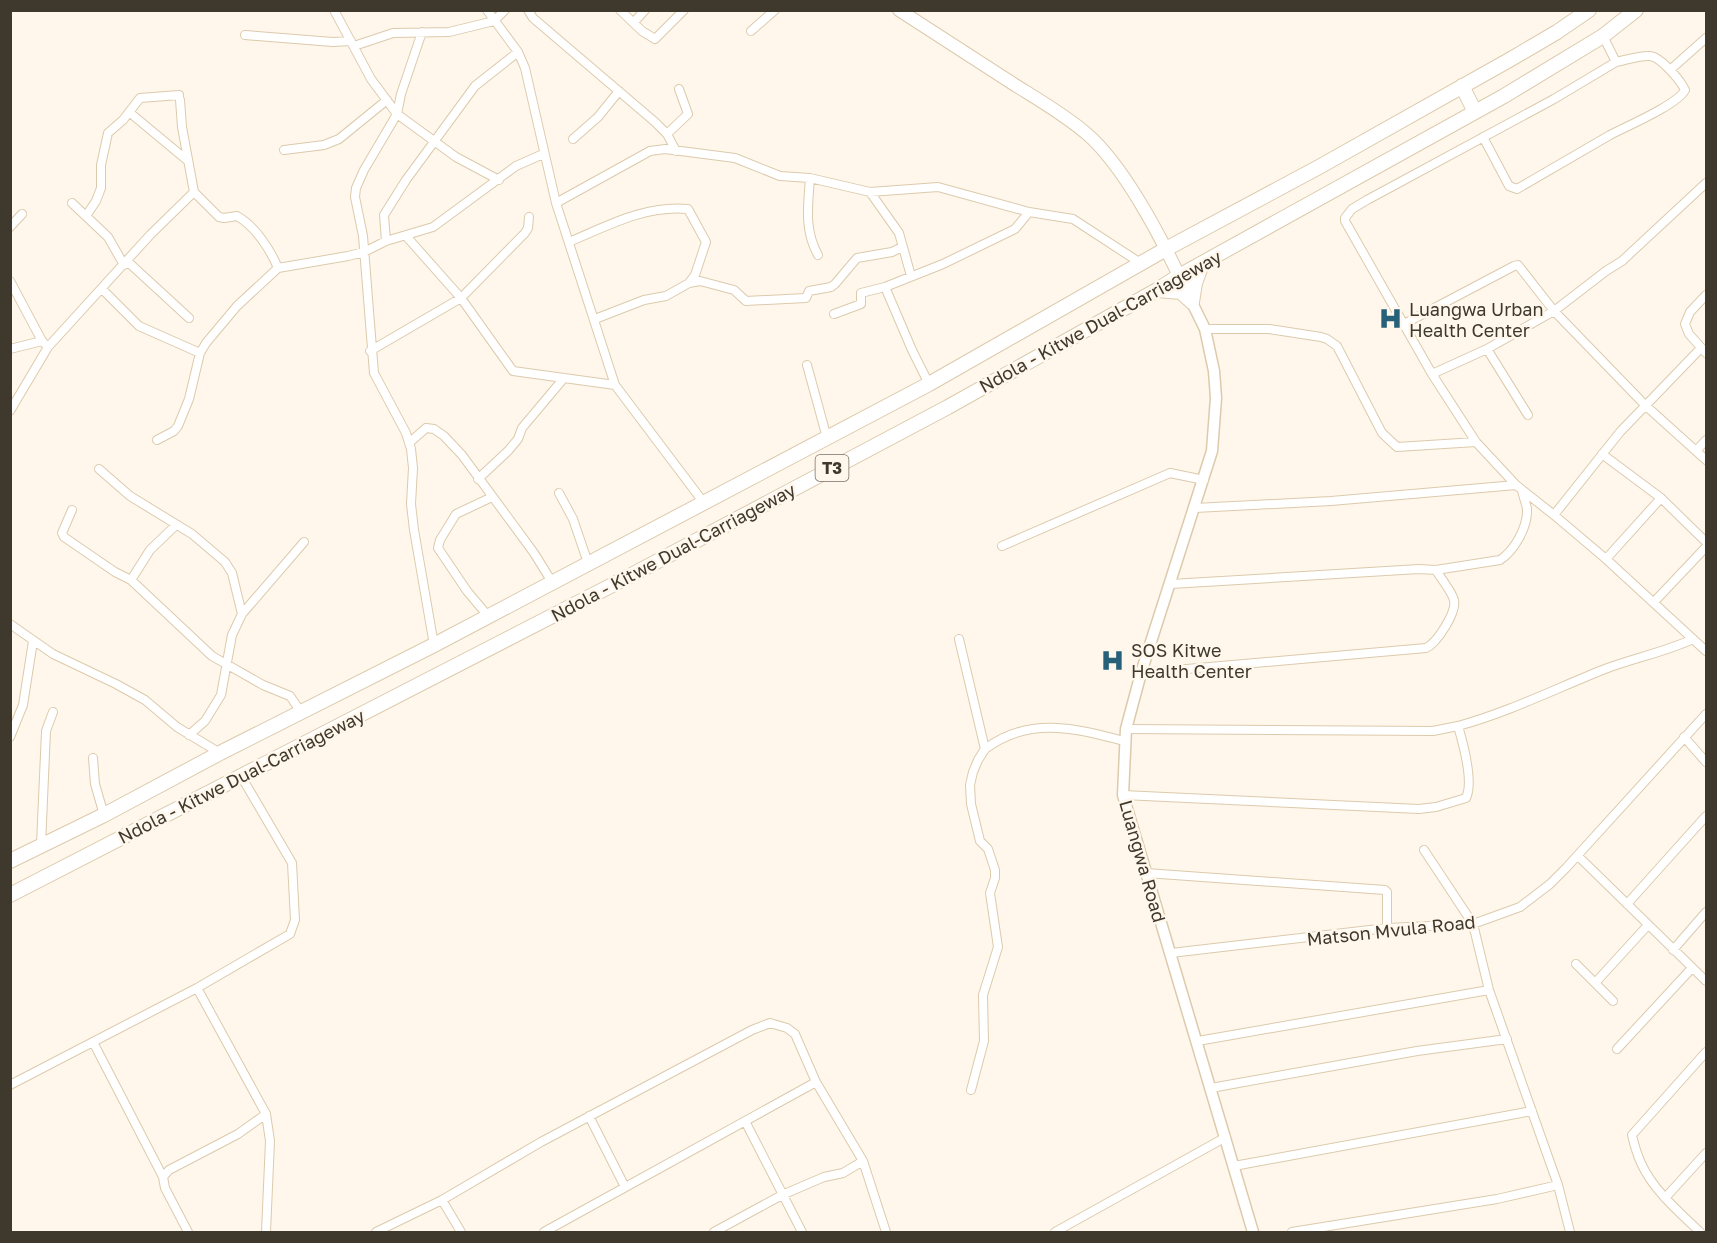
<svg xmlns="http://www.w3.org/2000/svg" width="1717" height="1243" font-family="'Golos Text',sans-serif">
<rect width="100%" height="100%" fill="#fff7eb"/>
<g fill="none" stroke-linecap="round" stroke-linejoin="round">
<defs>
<path id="minor" d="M334 10 371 79 397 114 456 157 499 180
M487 10 518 52 525 68 556 203 615 385 704 503
M528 10 533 18 655 122 667 134 676 151
M620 10 642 31 655 39 684 10
M634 22 645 10
M751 31 775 10
M422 32 401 94 397 114 364 170 356 188 355 197 363 236 374 373 406 433 411 449 413 468 411 504 414 530 434 645
M245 35 333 42 351 41
M1603 36 1616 62 1554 99 1367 200 1352 209 1345 218V221L1432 374 1476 442 1516 485 1554 515 1606 559 1706 651
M354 46 393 33 449 32 494 21 505 10
M1670 70 1706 38
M129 112 188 161
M667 134 688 114 679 89
M1483 137 1509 186 1517 189C1548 171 1579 153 1610 135 1627 126 1677 105 1685 90 1681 81 1661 57 1650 56 1640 55 1627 60 1616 62
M573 139 598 117 619 91
M284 150 324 145 339 139 387 100
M810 178C808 206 804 230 818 255
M870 192 899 233 911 276
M72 203 108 237 124 265
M556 203 650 151 665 149 735 158 780 176 810 178 870 192 938 187 1029 212 1073 219 1142 264
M86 216 96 201 101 188V165L108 133 123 120 140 98 179 95H178L180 100 182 127 194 192 219 217 224 218 237 216C255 226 270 249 278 268
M10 227 22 214
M406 236 461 298 513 371 615 385
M386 241 384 215 406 180 475 86 518 52
M569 242C607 226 645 205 688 209L706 242 695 275 689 283
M127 261 189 318
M10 281 42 341 48 347
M885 287 912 350 929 384
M102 289 139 326 200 353
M1706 295 1690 312 1685 324 1689 334 1706 353
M834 314 861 304V293L885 287 943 264 1015 229 1029 212
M595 319 644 300 666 296 689 283 700 281 734 290 746 301 806 298 809 291 831 287 835 284 857 258 892 252 902 247
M1404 324 1514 266 1518 265 1554 311 1606 271 1622 261 1706 183
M1205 329H1269L1321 337 1327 339 1337 346 1382 433 1397 447 1476 442
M10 349 42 341
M1487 349 1528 415
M370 351 461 298 525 233 528 228 529 217
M807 365 827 438
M1432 374 1487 349 1554 311 1645 405 1706 460
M10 411 48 347 150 235 194 192
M157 440 174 431 178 426 189 399 200 353 206 343 237 306 278 268 348 256 364 252 386 241 433 227 516 166 543 154
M409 443 426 428 434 429 444 436 462 455 534 553 552 582
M1696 451 1706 440
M1602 454 1661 498 1706 542
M99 469 130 496 192 534 225 562 232 573 242 614
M478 479 508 451 518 439 522 428 564 378
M559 493 573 519 588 563
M1195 508 1331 501 1516 485
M72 510 62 533 64 537 115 572 131 580 212 656 263 685 290 696 301 712
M1554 515 1620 432 1701 348
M1002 546 1170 473 1204 480
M1606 559 1661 498
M131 580 150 550 176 525
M1171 584 1419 569 1436 570 1500 560C1514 551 1528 527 1527 509 1526 503 1523 496 1522 490
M1654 602 1706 547
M488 616 467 591 438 548 440 540 456 514 492 497
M10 624 53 654 116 684 145 700 177 727 220 753
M959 639 985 749C1029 716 1075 728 1124 741
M1141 673 1426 648C1437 643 1457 612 1454 600 1451 590 1441 579 1436 570
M1458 726C1509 712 1557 688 1605 669 1634 658 1665 652 1693 639
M189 735 205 721 221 695 232 635 242 614 304 542
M10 737 23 705 33 641
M1684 737 1706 762
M93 758 95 784 104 815
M1123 795 1419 809 1436 807 1466 798C1474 782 1463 743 1458 726L1433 731 1126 729
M41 845 46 731 53 712
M1424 850 1473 924 1489 990 1558 1185 1570 1232
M1578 856 1706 981
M1146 873 1385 890 1387 892V928
M1627 904 1706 816
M1673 950 1706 912
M1171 953 1387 928 1473 924 1520 907 1550 884 1566 868 1706 714
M1576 964 1595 983
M197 988 266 1114 270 1141 266 1232
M1613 1001 1595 983 1648 925
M1198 1041 1489 990
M93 1042 163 1177
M1617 1049 1692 968
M10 1085 197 988 290 934 295 920 292 863 241 776
M1211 1088 1417 1051 1507 1039
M971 1090 984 1041 983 995 998 947 990 893 995 878V870L988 849 980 841 971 804 970 785 973 772 978 760 985 749
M589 1116 625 1187
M745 1121 802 1232
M1234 1166 1532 1111
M1665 1198 1706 1153
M442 1200 461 1232
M188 1232 165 1188 163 1177 169 1170 238 1134 266 1114
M376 1232 442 1200 541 1142 752 1030 770 1023 787 1028 795 1034 816 1082 863 1161 886 1232
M544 1232 816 1082
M714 1232 782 1195 824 1177 843 1173 863 1161
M1055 1232 1226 1137
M1292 1232 1497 1199 1558 1185
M1700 1232C1679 1212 1653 1190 1641 1163 1637 1154 1634 1144 1632 1135L1706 1052"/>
<path id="tertiary" d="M1179 276 1205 329 1214 371 1216 398 1212 451 1141 673 1126 729 1123 795 1253 1232"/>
<path id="secondary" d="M899 10C937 35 976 60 1015 85 1039 100 1065 115 1087 134 1122 164 1159 233 1179 276"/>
<path id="trunk" d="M1462 86 1475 112
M1157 290 1181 292 1192 302
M1192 302 1195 283 1202 264
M10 861 104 815 220 753 434 645 929 384 1166 249 1319 167 1511 59 1557 32 1589 10
M10 895 624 579 948 407 1157 290 1179 276 1504 96 1603 36 1636 10"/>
</defs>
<use href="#minor" stroke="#dccaac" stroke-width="10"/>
<use href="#tertiary" stroke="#dccaac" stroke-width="13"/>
<use href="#secondary" stroke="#dccaac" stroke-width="14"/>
<use href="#trunk" stroke="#dccaac" stroke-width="16"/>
<use href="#minor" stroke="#fff" stroke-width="8"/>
<use href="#tertiary" stroke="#fff" stroke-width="10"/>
<use href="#secondary" stroke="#fff" stroke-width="12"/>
<use href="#trunk" stroke="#fff" stroke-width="14"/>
</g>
<defs>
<symbol id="hospital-bare" viewBox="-9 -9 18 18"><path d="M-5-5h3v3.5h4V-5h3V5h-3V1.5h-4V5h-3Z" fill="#266079" stroke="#fff7eb" stroke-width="2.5" paint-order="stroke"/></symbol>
</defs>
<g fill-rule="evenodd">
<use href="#hospital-bare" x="1374" y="302" width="33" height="33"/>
<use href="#hospital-bare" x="1096" y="644" width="33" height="33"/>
</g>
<g text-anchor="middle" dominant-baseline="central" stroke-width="5" stroke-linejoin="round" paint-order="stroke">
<rect fill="#fff7eb" stroke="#797165" stroke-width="1.5" x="815.5" y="455" width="33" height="26" rx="4.5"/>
<g font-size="16" font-weight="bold" fill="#3f382c">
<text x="832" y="468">T3</text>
</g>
<g font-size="18" fill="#3f382c" stroke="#fff7eb" text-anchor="start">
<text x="1409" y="309">Luangwa Urban<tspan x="1409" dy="21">Health Center</tspan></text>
<text x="1131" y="650">SOS Kitwe<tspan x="1131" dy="21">Health Center</tspan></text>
</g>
<g font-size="18" fill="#3f382c" stroke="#fff7eb">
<text transform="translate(1100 321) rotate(-29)">Ndola - Kitwe Dual-Carriageway</text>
<text transform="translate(673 552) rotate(-28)">Ndola - Kitwe Dual-Carriageway</text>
<text transform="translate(241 776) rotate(-27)">Ndola - Kitwe Dual-Carriageway</text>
<text transform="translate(1143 861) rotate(74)">Luangwa Road</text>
<text transform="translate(1391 930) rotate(-6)">Matson Mvula Road</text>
</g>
</g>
<rect width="1717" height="1243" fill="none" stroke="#3f382c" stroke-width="24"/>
</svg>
